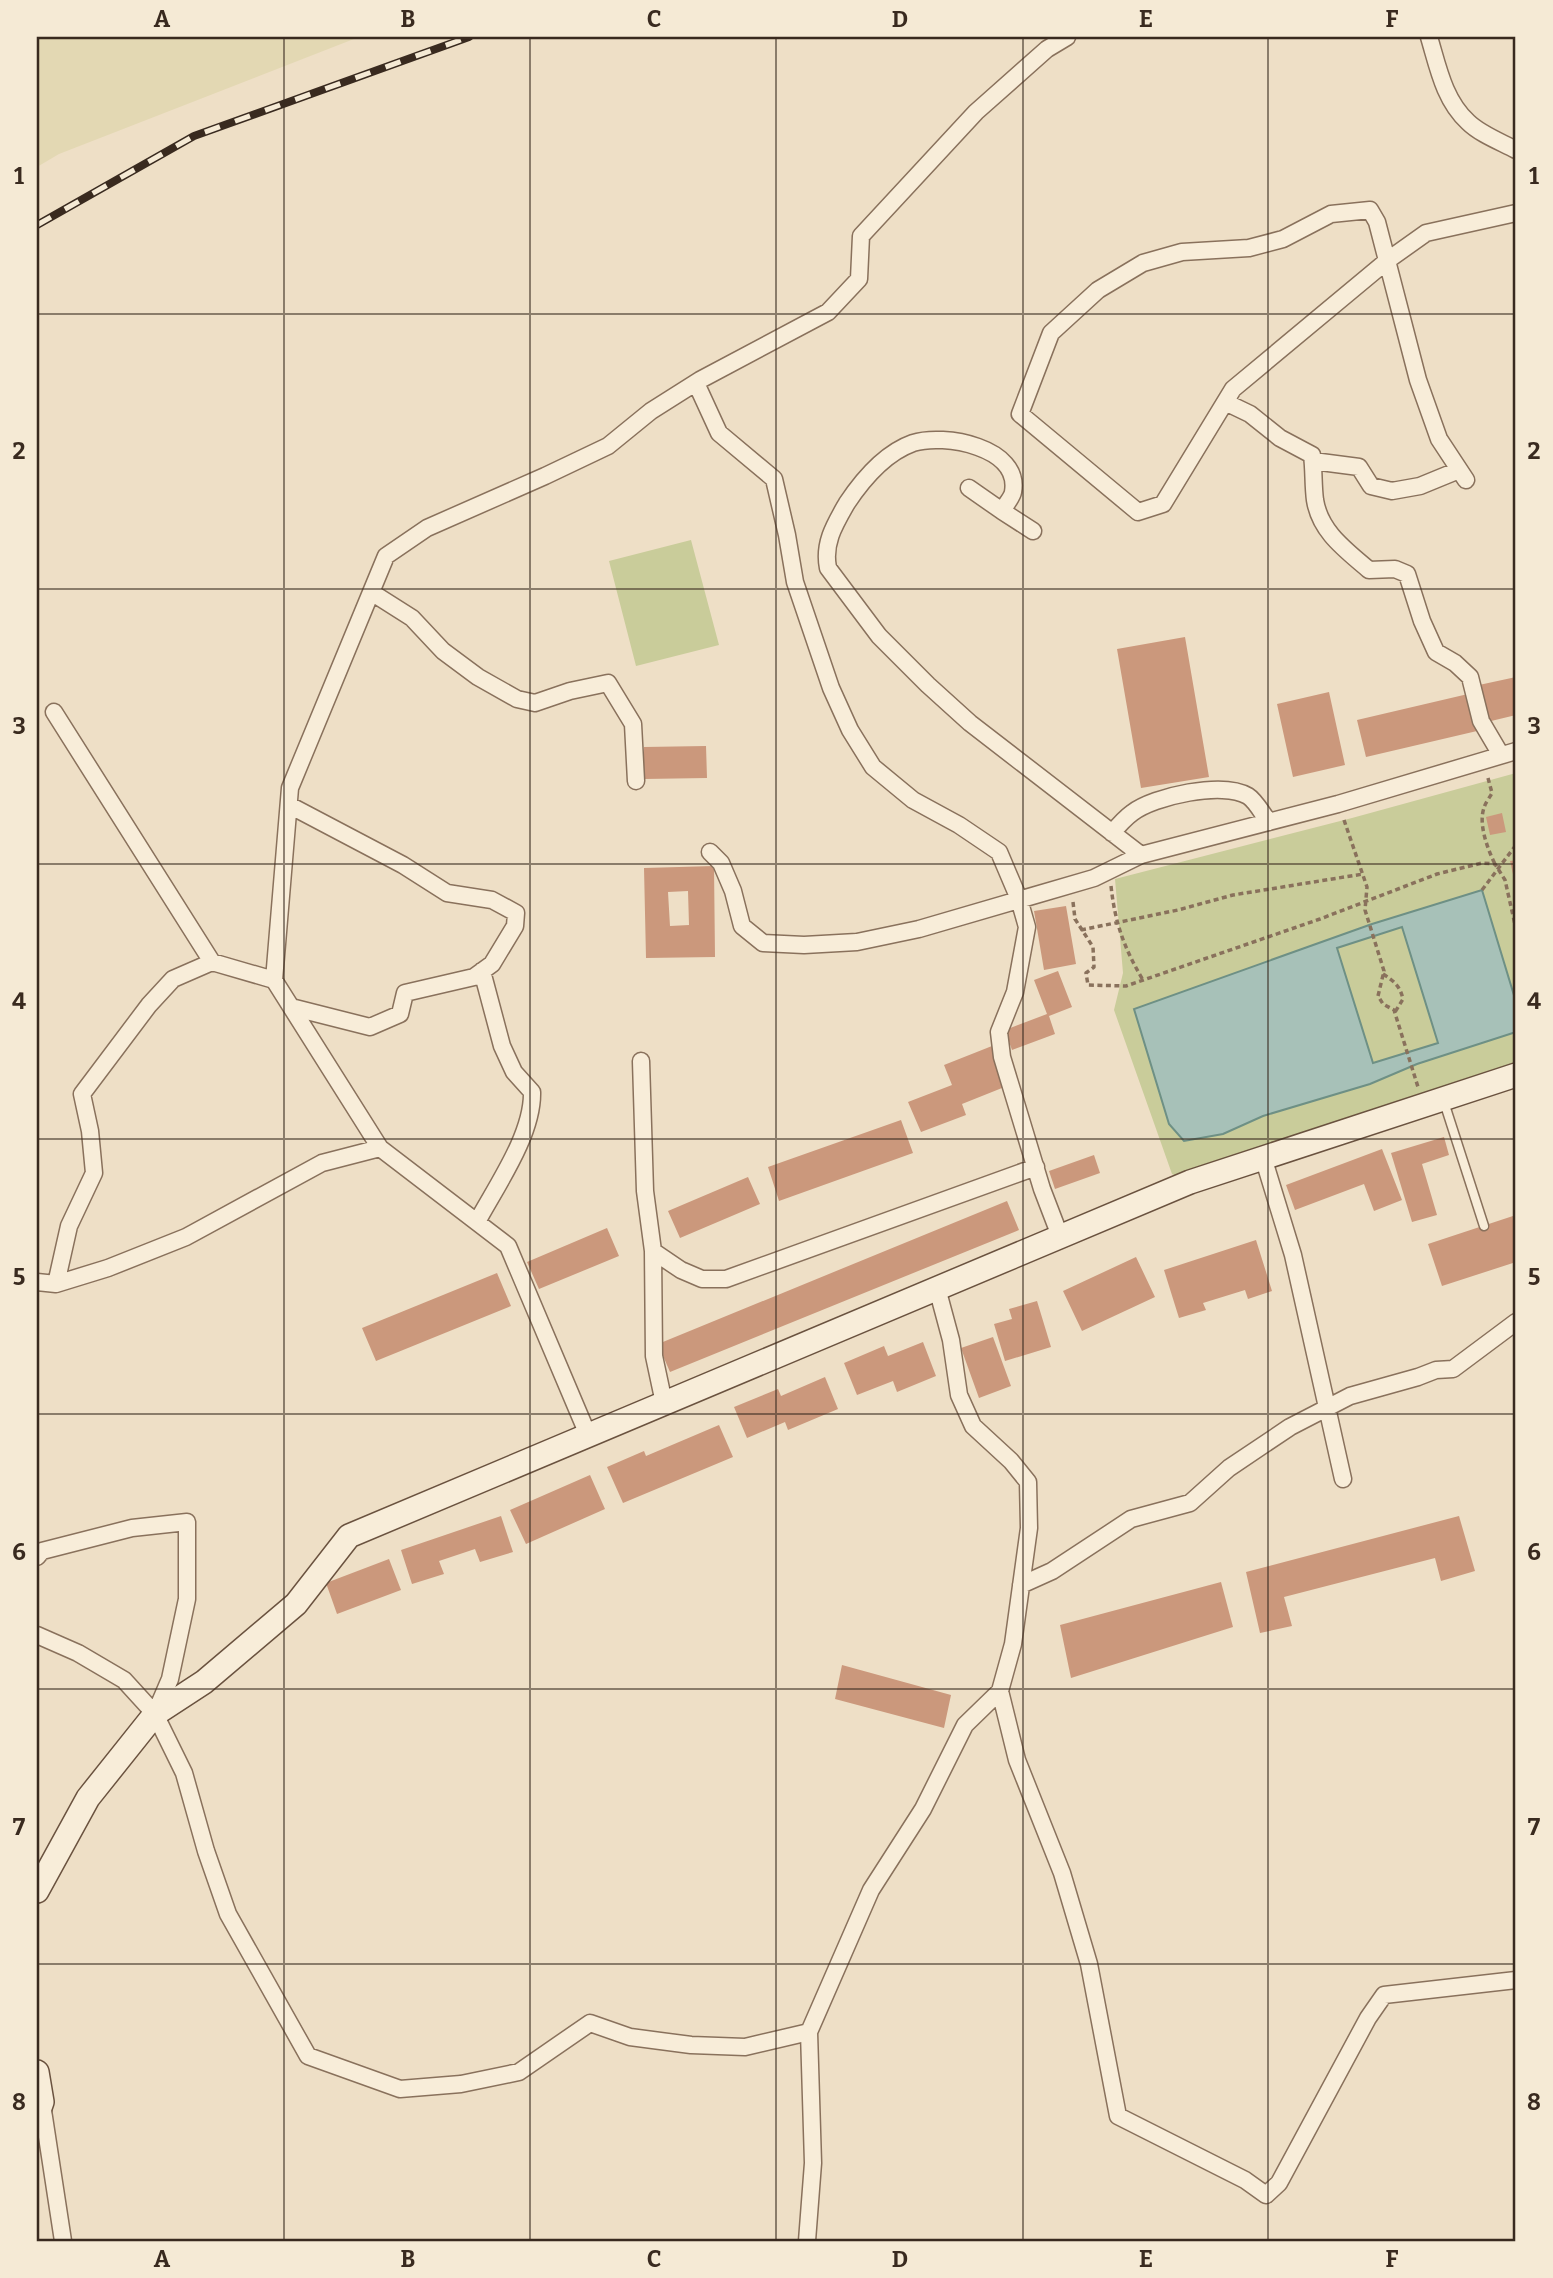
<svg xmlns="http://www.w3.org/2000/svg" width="1553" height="2278" font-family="Bitter,serif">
<rect width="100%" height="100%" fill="#eedfc6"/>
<path fill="#e3d8b3" d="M37 37H359L59 154 37 167Z"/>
<path fill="#c9cc9a" d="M691 540 719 645 636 666 609 561Z
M1516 773V1075L1190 1182 1172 1174 1114 1010 1123 973 1115 879 1352 818Z"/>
<path fill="#a7c1b8" stroke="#6e9085" stroke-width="2" fill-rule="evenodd" d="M1482 890 1516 1002V1032L1417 1064 1370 1084 1263 1116 1223 1134 1184 1141 1169 1124 1134 1009 1372 924ZM1402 927 1438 1043 1373 1063 1337 948Z"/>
<path fill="#cb987c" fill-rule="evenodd" d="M1185 637 1209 777 1141 788 1117 649Z
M1516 677V715L1487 722 1479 685Z
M1329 692 1345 765 1293 777 1277 704Z
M1468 694 1477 731 1366 757 1357 720Z
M706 746 707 778 644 779V747Z
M1502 813 1506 832 1490 835 1486 817Z
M1516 860V883H1515L1510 861Z
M714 866 715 957 646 958 644 868ZM688 891 689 925 670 926 668 892Z
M1066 906 1076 964 1044 970 1034 911Z
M1058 971 1072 1007 1049 1016 1055 1034 1012 1050 1005 1030 1047 1014 1034 980Z
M992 1046 1007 1086 962 1104 966 1115 921 1132 908 1102 952 1085 944 1065Z
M901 1120 913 1153 779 1201 768 1167Z
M1444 1137 1449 1155 1422 1164 1437 1215 1412 1222 1391 1153Z
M1382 1149 1402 1200 1374 1211 1364 1184 1295 1210 1286 1185Z
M1094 1155 1100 1173 1055 1189 1049 1171Z
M748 1177 760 1204 680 1238 668 1211Z
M1007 1201 1019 1230 670 1372 658 1344Z
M1516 1215V1262L1442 1286 1428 1244Z
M607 1228 619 1256 539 1289 527 1262Z
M1256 1240 1272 1291 1248 1299 1245 1290 1203 1303 1206 1310 1179 1318 1164 1270Z
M1136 1257 1155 1297 1082 1331 1063 1291Z
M497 1273 511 1306 376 1361 362 1328Z
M1037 1301 1051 1347 1005 1361 994 1324 1012 1319 1009 1309Z
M993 1337 1011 1386 979 1398 961 1348Z
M923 1342 936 1376 897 1392 893 1381 857 1395 844 1363 884 1346 888 1356Z
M825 1377 838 1409 788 1430 785 1422 747 1438 734 1407 778 1389 781 1396Z
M719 1425 733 1457 623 1503 607 1467 644 1451 646 1456Z
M590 1475 605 1509 526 1544 510 1510Z
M501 1516 513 1552 480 1562 475 1549 439 1561 444 1574 412 1584 401 1550Z
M1459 1516 1475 1571 1441 1581 1435 1558 1284 1597 1292 1626 1260 1633 1246 1572Z
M389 1559 401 1590 337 1614 326 1583Z
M1221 1582 1233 1627 1071 1678 1060 1625Z
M842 1665 951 1695 944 1728 835 1699Z"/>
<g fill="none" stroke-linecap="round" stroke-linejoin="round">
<defs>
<path id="lane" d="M1444 1102 1484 1226"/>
<path id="street" d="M1429 37C1438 67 1444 100 1468 122 1480 134 1501 142 1516 150
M696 383 719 433 774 479 787 535 795 582 831 688 850 730 873 767 913 800 959 825 999 852 1019 899 1027 927 1015 992 999 1032 1002 1057 1042 1189 1060 1236
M1225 402 1250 414 1280 438 1312 455C1314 470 1313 485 1315 500 1320 532 1346 550 1369 570L1395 569 1407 574 1422 621 1436 652 1455 663 1470 677 1481 721 1501 755
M1313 461 1359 467 1371 486 1392 491 1420 486 1459 470
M1466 480 1439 439 1418 380 1377 222 1370 210 1331 214 1283 239 1249 248 1182 252 1143 263 1098 290 1051 333 1020 414 1138 512 1163 504 1233 389 1388 260 1426 233 1516 213
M969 488 1002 511
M1033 531 1002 511C1005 505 1012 498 1013 492 1021 447 944 433 913 443 885 453 863 479 847 503 835 524 823 543 828 568L879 636 928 685 970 723 1141 855 1338 804 1516 751
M371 592 412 618 443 651 478 677 517 699 535 703 570 691 608 683 633 724 636 781
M54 712 212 962 274 980 380 1148 508 1246 588 1435
M289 805 403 865 447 893 492 900 516 913 515 926 492 964 474 977 405 993 400 1014 370 1027 291 1007
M1112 833C1118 826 1125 818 1132 813 1154 796 1223 781 1248 796 1256 801 1263 815 1269 822
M710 852 721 863 733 891 742 926 763 943 804 945 857 942 919 929 1094 878 1141 855
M274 980 290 788 386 556 427 528 545 476 608 446 651 411 700 380 828 312 859 279 861 236 976 112 1047 49 1067 37
M641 1061 645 1191 653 1251 654 1356 664 1403
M1263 1157 1293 1255 1343 1479
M477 1222C497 1185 533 1134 532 1092L514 1072 502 1046 482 971
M653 1251 681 1270 702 1279H726L1036 1167
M37 1282 56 1284 108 1268 186 1237 322 1163 380 1148
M56 1284 69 1226 94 1173 90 1131 82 1094 149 1005 173 979 212 962
M937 1288 951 1340 959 1395 973 1426 1011 1461 1028 1482 1029 1528 1013 1644 1000 1691 1017 1760 1062 1873 1089 1964 1118 2116 1245 2180 1266 2195 1279 2183 1368 2018 1384 1995 1516 1980
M37 1557 42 1551 132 1528 187 1522V1599L170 1679 155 1714
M1021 1585 1052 1571 1131 1519 1190 1503 1229 1468 1290 1427 1350 1396 1418 1377 1436 1370 1453 1369 1516 1322
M37 1635 78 1653 124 1680 155 1714 184 1773 206 1851 228 1914 308 2056 400 2089 461 2084 519 2072 590 2023 630 2037 691 2045 745 2047 809 2032
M42 2104 63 2241
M807 2241 813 2163 809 2032 871 1890 923 1809 965 1725 1000 1691"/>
<path id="secondary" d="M37 1891 88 1798 155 1714 204 1682 296 1604 349 1536 1190 1182 1516 1075
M37 2072 42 2102 37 2116"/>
</defs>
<use href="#lane" stroke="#89715c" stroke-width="11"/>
<use href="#street" stroke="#89715c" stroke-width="19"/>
<use href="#secondary" stroke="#6a523f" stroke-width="26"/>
<path stroke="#89715c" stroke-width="3.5" stroke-dasharray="5 3.5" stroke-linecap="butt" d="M1488 778 1492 793C1490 797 1485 803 1484 808 1478 824 1488 850 1495 864
M1344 820 1367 887 1365 910 1384 971 1378 996 1383 1004 1394 1010 1418 1087
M1111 886C1115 923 1124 948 1143 980
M1482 890 1516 845
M1073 902 1075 919 1093 947 1094 967 1086 973 1088 985 1126 986 1320 919 1437 874 1482 863 1495 864 1505 880 1516 929
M1081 930 1178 910 1233 895 1363 874
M1383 974C1394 981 1400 986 1403 999L1395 1012"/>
<use href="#lane" stroke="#f8edd9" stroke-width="8"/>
<use href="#street" stroke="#f8edd9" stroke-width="16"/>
<use href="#secondary" stroke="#f8edd9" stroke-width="23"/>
<defs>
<path id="rail" d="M37 225 194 136 469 37"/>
</defs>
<use href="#rail" stroke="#392a1f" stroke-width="8"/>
<use href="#rail" stroke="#f5ead5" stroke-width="5" stroke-dasharray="16" stroke-linecap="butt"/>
</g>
<path fill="none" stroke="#392a1f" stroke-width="2" stroke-opacity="0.55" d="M284 37V2241M530 37V2241M776 37V2241M1023 37V2241M1268 37V2241M37 314H1516M37 589H1516M37 864H1516M37 1139H1516M37 1414H1516M37 1689H1516M37 1964H1516"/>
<rect width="1553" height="2278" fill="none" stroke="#f5ead5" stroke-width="77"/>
<rect x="38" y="38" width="1476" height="2202" fill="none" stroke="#392a1f" stroke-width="2.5"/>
<g font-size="23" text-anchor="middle" font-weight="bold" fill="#392a1f">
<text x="162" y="27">A</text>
<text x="408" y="27">B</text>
<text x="654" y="27">C</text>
<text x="900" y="27">D</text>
<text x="1146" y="27">E</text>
<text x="1392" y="27">F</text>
<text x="19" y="184">1</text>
<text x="1534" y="184">1</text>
<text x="19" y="459">2</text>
<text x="1534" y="459">2</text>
<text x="19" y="734">3</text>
<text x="1534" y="734">3</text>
<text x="19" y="1009">4</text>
<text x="1534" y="1009">4</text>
<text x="19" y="1285">5</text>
<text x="1534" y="1285">5</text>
<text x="19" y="1560">6</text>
<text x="1534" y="1560">6</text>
<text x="19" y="1835">7</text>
<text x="1534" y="1835">7</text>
<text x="19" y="2110">8</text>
<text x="1534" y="2110">8</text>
<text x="162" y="2267">A</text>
<text x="408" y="2267">B</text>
<text x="654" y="2267">C</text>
<text x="900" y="2267">D</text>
<text x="1146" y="2267">E</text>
<text x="1392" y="2267">F</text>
</g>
</svg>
